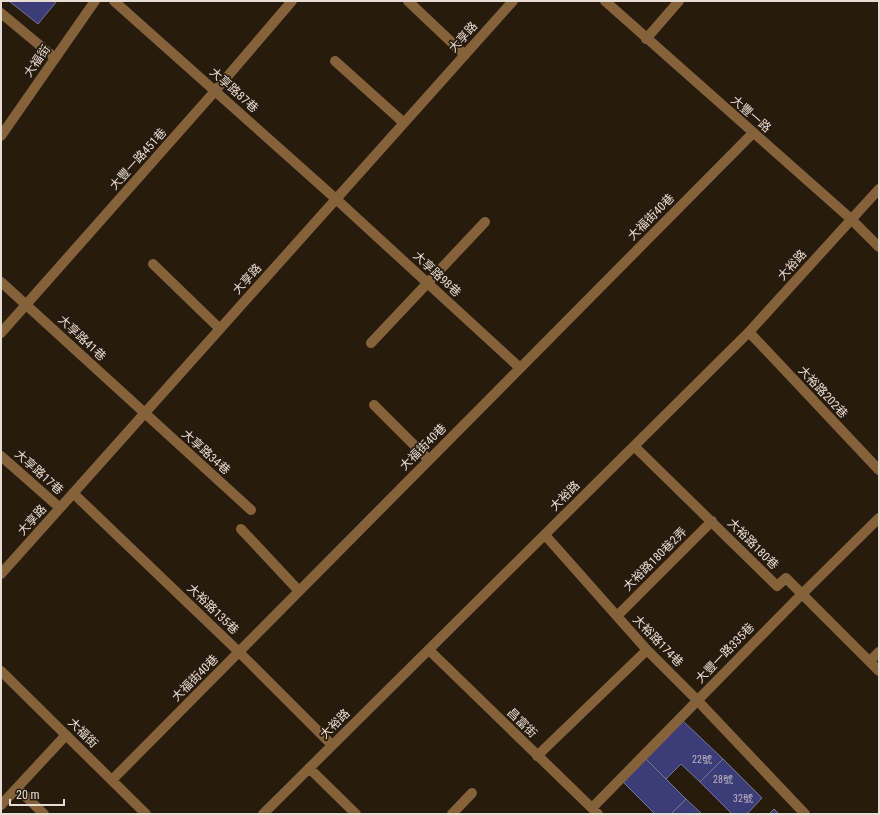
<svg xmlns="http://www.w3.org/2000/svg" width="880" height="815" font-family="'Roboto Condensed','Noto Sans TC',sans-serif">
<rect width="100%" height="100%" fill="#271b0d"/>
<path fill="#3c3c78" stroke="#76788d" d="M9 1H57L38 24Z
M683 721 723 759 700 782 681 764 666 779 646 759Z
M646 759 686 799 671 814H655L623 782Z
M723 759 762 798 747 814H732L700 782Z
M686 799 702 814H671Z
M774 809 779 814H769Z"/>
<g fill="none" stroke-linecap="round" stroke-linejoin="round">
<path stroke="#86623b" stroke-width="10" d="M114 1 336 199 520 368
M408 1 465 55
M605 1 851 219 879 247
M1 13 55 58
M646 39 679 1
M335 61 404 123
M1 136 95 1
M153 264 220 329
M1 282 251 510
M749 332 879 470
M1 333 215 91 292 1
M371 343 485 222
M374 405 429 460
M634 446 777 586 786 578 879 671
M1 456 60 508
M73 493 239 652 332 745
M241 529 299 591
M545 535 647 650 697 700 805 814
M1 574 513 1
M617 616 712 521
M429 650 598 814
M870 661 879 652
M1 671 146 814
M537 756 647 650
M309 768 356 814
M112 780 753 133
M17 788 44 814
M1 805 66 735
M592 808 802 594 879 518
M263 814 749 332 879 189
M452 814 472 793"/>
</g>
<g text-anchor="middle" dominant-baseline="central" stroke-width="3.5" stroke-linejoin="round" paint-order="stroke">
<g font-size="10" fill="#bcb5bd">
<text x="702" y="759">22號</text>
<text x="723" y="779">28號</text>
<text x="743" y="798">32號</text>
</g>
<g font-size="12" fill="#e6ddd4" stroke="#271b0d">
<text transform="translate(463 37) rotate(-48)">大享路</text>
<text transform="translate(37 61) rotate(-55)">大福街</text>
<text transform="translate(234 90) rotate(42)">大享路87巷</text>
<text transform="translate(751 114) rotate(41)">大豐一路</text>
<text transform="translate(138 159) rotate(-48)">大豐一路451巷</text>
<text transform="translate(651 217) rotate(-45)">大福街40巷</text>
<text transform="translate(792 265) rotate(-48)">大裕路</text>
<text transform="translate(437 274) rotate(43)">大享路98巷</text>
<text transform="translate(247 279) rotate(-48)">大享路</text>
<text transform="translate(82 338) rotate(43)">大享路41巷</text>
<text transform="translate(823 392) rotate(47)">大裕路202巷</text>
<text transform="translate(423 447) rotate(-45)">大福街40巷</text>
<text transform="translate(206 452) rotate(42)">大享路34巷</text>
<text transform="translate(39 472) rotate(42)">大享路17巷</text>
<text transform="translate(565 496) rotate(-45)">大裕路</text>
<text transform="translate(32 520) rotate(-48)">大享路</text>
<text transform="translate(753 544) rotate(45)">大裕路180巷</text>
<text transform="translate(655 559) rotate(-45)">大裕路180巷2弄</text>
<text transform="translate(213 609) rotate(44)">大裕路135巷</text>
<text transform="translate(658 641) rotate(46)">大裕路174巷</text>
<text transform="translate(725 653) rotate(-46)">大豐一路335巷</text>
<text transform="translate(195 678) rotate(-45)">大福街40巷</text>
<text transform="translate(522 723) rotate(44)">昌富街</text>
<text transform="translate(335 724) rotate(-45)">大裕路</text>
<text transform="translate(83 733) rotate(45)">大福街</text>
</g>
</g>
<rect width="880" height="815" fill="none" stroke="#e6ddd4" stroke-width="4"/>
<path d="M10 799v6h54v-6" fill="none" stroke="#e6ddd4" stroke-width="2"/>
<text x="16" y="799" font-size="12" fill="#e6ddd4" stroke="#271b0d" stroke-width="3" paint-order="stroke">20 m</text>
</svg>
